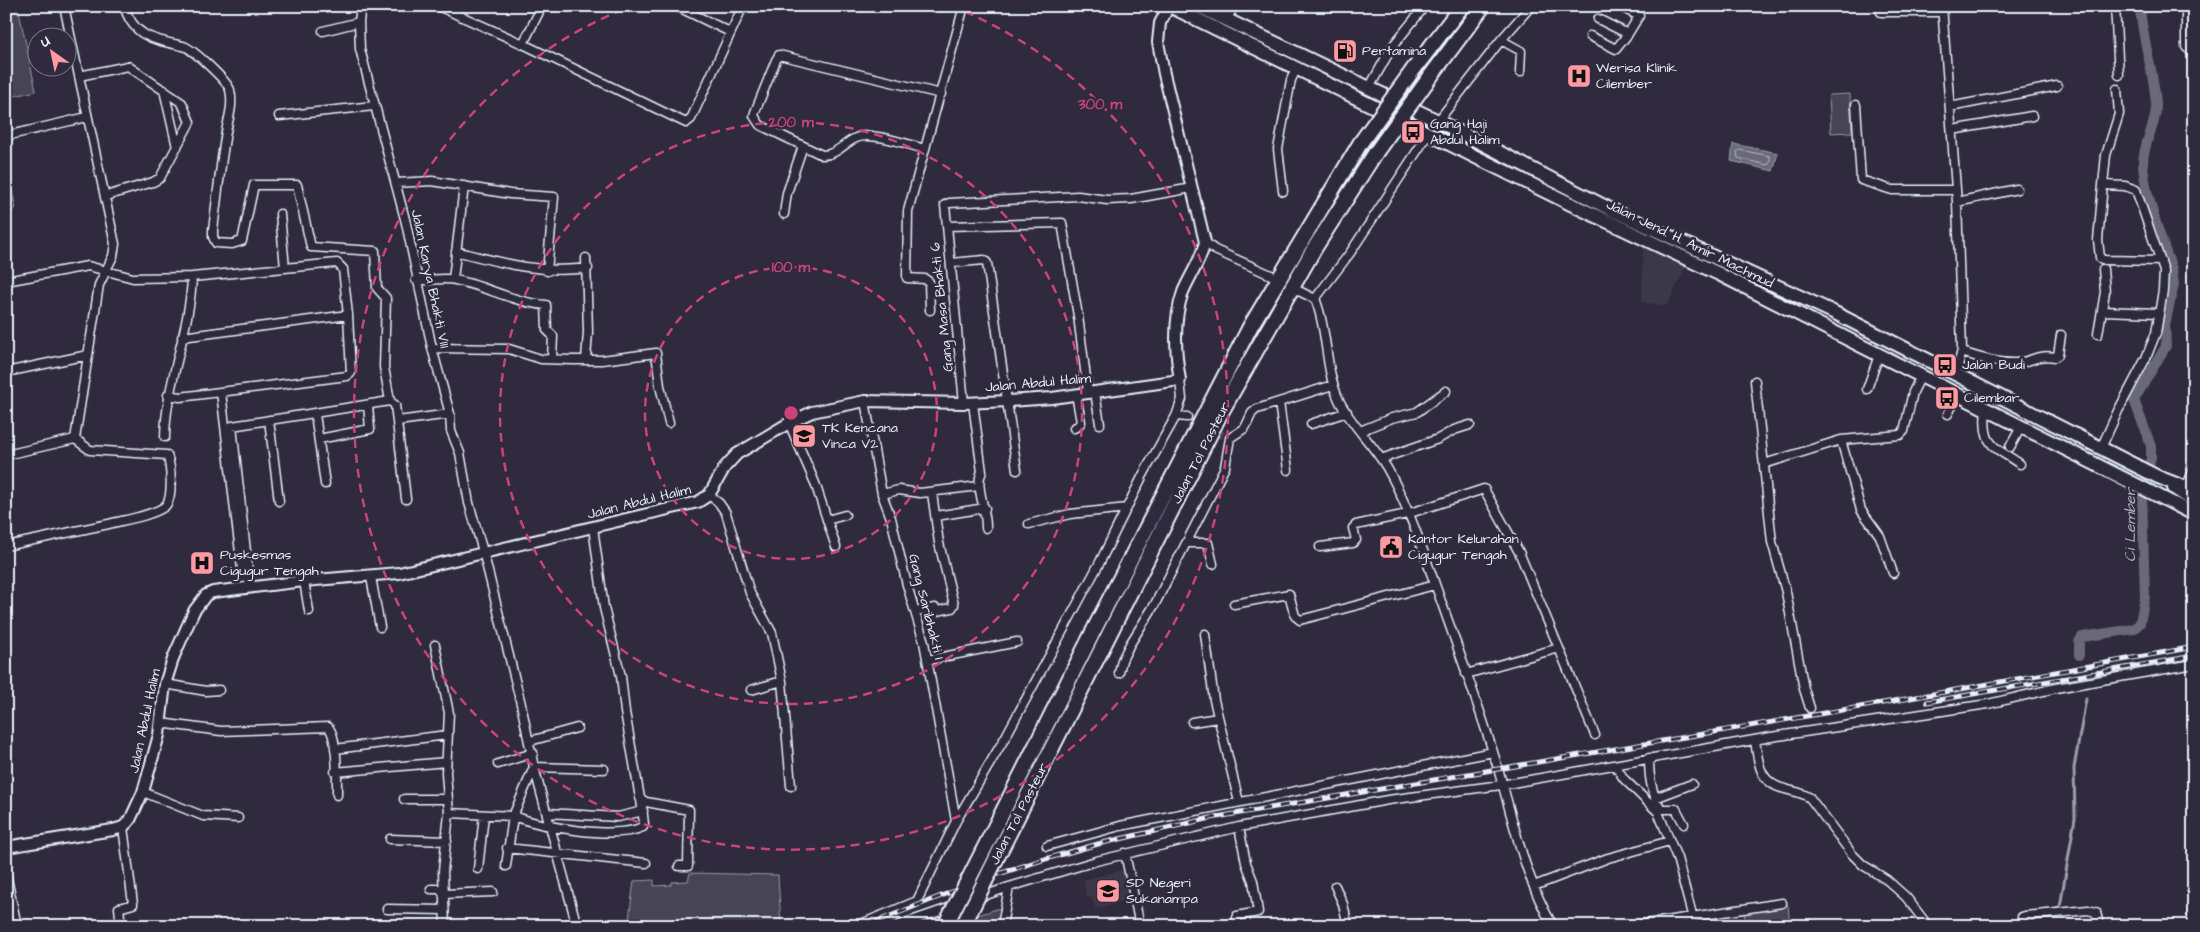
<svg xmlns="http://www.w3.org/2000/svg" width="2200" height="932" font-family="'Architects Daughter',sans-serif">
<rect width="100%" height="100%" fill="#2f2a3d"/>
<filter id="ink" filterUnits="userSpaceOnUse"><feTurbulence type="fractalNoise" baseFrequency=".02" numOctaves="2"/><feDisplacementMap in="SourceGraphic" scale="10" xChannelSelector="R" yChannelSelector="G"/><feConvolveMatrix kernelMatrix="1 2 1 2 8 2 1 2 1" color-interpolation-filters="sRGB"/></filter>
<g filter="url(#ink)">
<path fill="#3b3749" d="M1648 242 1686 267 1667 306 1642 302 1643 247Z
M1126 869 1133 898 1096 909 1091 897 1087 898 1083 880Z"/>
<path fill="#464455" stroke="#979aa6" d="M18 7 36 91 6 98V9Z
M1850 94 1852 132 1831 133 1829 95Z
M690 873 778 875 781 926H628L634 881 654 880V886L671 885 672 882 688 881Z
M1779 903 1788 905 1790 926H1746L1744 913Z
M1003 907 999 926H973L978 915Z"/>
<path fill="#696978" stroke="#9c9fab" d="M1733 144 1778 153 1773 171 1731 161Z"/>
<g fill="none" stroke-linecap="round" stroke-linejoin="round">
<path stroke="#b5bbc5" stroke-width="1" d="M1740 150 1770 156V163L1767 165 1738 158 1737 152Z"/>
<path stroke="#9c9fab" stroke-width="3" d="M2054 911 2060 907 2075 818 2074 768 2086 699
M2018 926 2019 917"/>
<path stroke="#696978" stroke-width="10" d="M2079 655V642L2082 637 2134 629 2140 623 2145 596 2142 497 2151 457V446L2134 400 2166 346 2165 325 2174 284 2172 269C2162 241 2144 193 2143 163 2143 142 2157 125 2156 104 2154 71 2142 40 2140 6"/>
<path stroke="#4b4859" stroke-width="8" stroke-dasharray="8 4" stroke-linecap="butt" d="M1187 417 1223 435"/>
<defs>
<path id="minor" d="M124 6C134 38 155 40 183 46 191 47 228 82 230 90 234 107 227 122 225 138 220 169 217 199 213 230V237L216 243 232 244 242 241 254 185H297L311 247 375 251 377 288 386 298 384 367 390 401 395 405 406 499
M361 6 359 22 360 49 406 223 432 348 450 414 451 431 460 453 469 503 484 555 521 704 534 767 577 926
M438 6 523 44 686 123 691 119 743 6
M676 6 730 32
M1878 6 1881 12H1942
M1942 6 1957 202 1962 350 1956 374
M2115 6 2119 75
M2186 6V47L2194 53
M1598 19 1628 34 1639 16 1619 6
M323 31 359 22
M1590 36 1616 49 1628 34
M1501 40 1521 51 1520 72
M523 44 542 6
M79 76 128 66 182 103 190 122 160 178 153 182 106 196
M1369 88 1392 47 1425 6
M164 90 177 147
M1856 105 1861 180 1892 190H1956
M1950 107 2057 86
M279 116 374 106
M1438 121 1501 40 1531 6
M1952 130 2032 116
M6 136 87 117
M925 149C909 145 872 131 856 138 844 143 837 155 822 155L760 125 754 116 755 112 776 60 779 55 941 94
M396 183 432 181 510 194 554 197 547 271
M2103 185 2098 240 2100 258 2105 260 2161 261
M6 188 10 206
M1283 191 1278 149 1291 80 1297 67
M1957 202 2017 189
M280 214 285 268
M784 214 787 193 803 146
M947 226 1062 223 1078 316 1088 393
M1205 242 1215 250 1271 275
M456 251C502 263 539 274 588 268
M951 263 984 260 987 263 1017 470
M453 279 464 186
M416 280C429 281 444 277 455 280 486 286 515 303 546 305L547 330 553 336 552 358
M6 281 88 266 133 278 192 277 337 263 343 269 348 315 351 373 347 376 180 397 168 395
M1299 291 1315 299 1317 304C1328 335 1325 370 1339 400 1351 425 1373 444 1387 468 1407 503 1422 548 1436 587 1457 646 1479 705 1497 765 1513 819 1524 877 1553 926
M1315 299 1350 253 1429 133
M930 310 929 282 925 279 907 278 908 211 964 6
M2103 311 2158 313
M2098 334 2105 292 2103 269
M182 337 348 315
M432 348 509 349 541 359 573 360H602L656 353 660 386 669 423
M1962 352C1979 358 1998 364 2016 363 2032 362 2036 354 2055 357L2058 355 2061 335
M586 360 588 332 586 258
M6 372 88 355
M1755 381 1772 542 1786 592 1804 689 1810 708
M1867 389 1879 355
M221 392 243 578
M1095 392 1100 424
M865 401 882 494 891 518 907 585 924 642 956 821
M1279 402 1288 470
M964 403 945 205 949 203 1078 196 1107 200 1131 199 1192 188
M973 403 982 472C974 484 987 511 986 528
M1986 408C1982 446 1992 445 2020 464
M315 414 325 484
M1948 414 1958 395
M1176 416 1187 417
M269 420 279 501
M398 421 450 414
M789 423 815 483 836 547
M1311 424 1347 412
M1074 428 1078 426 1081 422 1076 394
M1360 431 1392 418 1417 412 1446 391
M165 437C166 382 190 331 192 277
M319 439 370 429 368 405
M1841 440 1861 510 1880 536 1893 573
M2010 447 2021 427
M2101 448 2118 411 2146 358 2156 333 2163 290 2164 271 2136 190 2125 186 2103 185 2106 155 2119 114 2117 89
M6 455 75 439
M1381 459 1438 439 1454 430 1470 425
M1764 464 1841 440 1900 435 1904 431 1913 392 1921 376
M2186 488 2194 469
M882 494 899 490 920 493 979 486
M709 495 719 503 726 513 750 593 772 633 782 681 791 786
M936 516 985 508
M827 520 845 515
M1029 524 1070 514 1127 508
M593 527 604 608 621 676 625 712 640 798 646 802 689 810 688 866H679
M1187 543H1208L1213 564
M6 546C40 539 74 531 109 524 124 520 151 516 164 507 174 500 171 465 167 455L90 450 75 439 99 285 113 256 115 244 64 6
M1320 547 1353 543 1356 540 1353 528 1356 525 1407 514 1484 489 1519 552 1595 735
M371 577 380 627
M304 581 309 611
M250 587 232 426 390 401
M1234 604 1289 594 1295 616 1300 620 1435 585
M916 612 935 608 937 611 952 608 954 605 939 543 932 493
M1205 634 1214 700 1239 802
M435 645 449 713 446 773 449 813 443 871 445 926
M928 660 1017 642
M1119 673 1122 660 1130 644 1155 604 1225 467 1230 438 1245 428 1252 413 1257 409 1333 385
M1466 674 1559 648
M165 684 206 691 219 690
M751 690 782 681
M1192 722 1218 718
M160 723 221 731 328 727C338 736 337 781 337 795
M1755 740C1758 762 1759 783 1785 789 1795 792 1802 792 1810 798L1852 854 1863 865 1887 880 1906 897 1928 926
M530 741 577 728
M335 749 447 735
M1649 758C1649 777 1651 792 1661 809H1676L1684 824
M498 764 533 753
M1615 765 1624 779 1658 812 1677 858 1695 926
M534 767 604 769
M335 772 446 762
M143 792 203 816 238 818
M1655 798 1692 784
M404 799H448
M449 813 513 816 534 767
M547 813 618 817 643 811
M390 839 447 841
M1047 846 1120 826 1493 752
M507 848 646 863
M1125 853 1140 926
M506 866 513 816C543 827 614 840 643 827L644 824 641 799
M478 869 484 815
M6 873 17 926
M1335 886 1343 904 1348 926
M1534 886 1608 858 1670 841
M431 889H443
M443 894 493 892
M387 909 443 910
M121 926 119 908 133 904 123 827
M856 926 917 901 956 821 1006 736 1100 562 1143 475 1176 416 1182 399 1180 380
M897 926 1009 887 1096 861 1239 827 1388 800 1501 785 1771 737 1988 704 2056 688 2194 664
M1002 926 1009 887
M1237 926V916L1258 912 1253 881 1246 863 1239 827
M1633 926 1782 903
M2022 926V917L2025 916 2088 910 2096 912 2099 926
M2191 926 2194 904"/>
<path id="tertiary" d="M1226 20 1232 6
M6 847 113 830 123 827 130 820 143 792 159 735 165 684 174 656 194 611 206 595 213 592 304 581 399 573 698 502 709 495 725 467 737 454 789 423 812 412 865 401 964 403 1008 401 1052 398 1180 380C1175 351 1173 320 1183 292 1190 275 1201 261 1205 242L1164 74 1158 42 1160 23 1169 6"/>
<path id="trunk" d="M1170 6 1577 207 1719 274 2194 514
M1198 6 1438 121 1612 210 1833 312 2158 477 2194 491
M2174 488 2194 501"/>
<path id="motorway" d="M1413 70 1462 6
M1430 77 1483 6
M984 849 1103 612 1250 327 1361 142
M998 855 1220 414 1314 249 1376 152"/>
</defs>
<use href="#minor" stroke="#e8f1f8" stroke-width="11"/>
<use href="#tertiary" stroke="#e8f1f8" stroke-width="14"/>
<use href="#trunk" stroke="#e8f1f8" stroke-width="16"/>
<use href="#motorway" stroke="#e8f1f8" stroke-width="18"/>
<use href="#minor" stroke="#2f2a3d" stroke-width="8"/>
<use href="#tertiary" stroke="#2f2a3d" stroke-width="10"/>
<use href="#trunk" stroke="#2f2a3d" stroke-width="12"/>
<use href="#motorway" stroke="#2f2a3d" stroke-width="14"/>
<defs>
<path id="rail" d="M1927 702 2194 656
M865 926 992 876 1042 860 1098 844 1211 818 1866 706 2194 647"/>
</defs>
<use href="#rail" stroke="#e8f1f8" stroke-width="5"/>
<use href="#rail" stroke="#2f2a3d" stroke-width="3" stroke-dasharray="9" stroke-linecap="butt"/>
<defs>
<path id="motorway-bridge" d="M1361 142 1413 70
M1376 152 1430 77
M945 926 984 849
M963 926 998 855"/>
</defs>
<use href="#motorway-bridge" stroke="#e8f1f8" stroke-width="18" stroke-linecap="butt"/>
<use href="#motorway-bridge" stroke="#2f2a3d" stroke-width="14"/>
</g>
</g>
<g fill="none" stroke="#ca437a" stroke-width="2.5" stroke-dasharray="9 6">
<circle cx="791" cy="413" r="146"/>
<circle cx="791" cy="413" r="291"/>
<path d="M951 6A437 437 0 1 1 631 6"/>
</g>
<defs>
<symbol id="fuel-square" viewBox="-11 -11 22 22"><rect x="-9" y="-9" width="18" height="18" rx="4" fill="#ff9aa2" stroke="#2f2a3d"/><path d="M-5.5-6h7V0h2V4h1.3V-2.5L3-4.5l.8-.8L6-3V5H2.5V1h-1V6h-7ZM-4.2-4.7v3.2H.2V-4.7Z" fill="#111"/></symbol>
<symbol id="hospital-square" viewBox="-11 -11 22 22"><rect x="-9" y="-9" width="18" height="18" rx="4" fill="#ff9aa2" stroke="#2f2a3d"/><path d="M-5-5h3v3.5h4V-5h3V5h-3V1.5h-4V5h-3Z" fill="#111"/></symbol>
<symbol id="bus-square" viewBox="-11 -11 22 22"><rect x="-9" y="-9" width="18" height="18" rx="4" fill="#ff9aa2" stroke="#2f2a3d"/><path d="M-5-6H5V4H4V6H2V4H-2V6H-4V4H-5ZM-3.5-4V0h7V-4ZM-3.5 1.2v1.5H-2V1.2ZM2 1.2v1.5H3.5V1.2Z" fill="#111"/></symbol>
<symbol id="school-square" viewBox="-11 -11 22 22"><rect x="-9" y="-9" width="18" height="18" rx="4" fill="#ff9aa2" stroke="#2f2a3d"/><path d="M0-5L7-2L0 1L-7-2ZM-4 1L0 2.5L4 1V4Q0 6-4 4Z" fill="#111"/></symbol>
<symbol id="civic-square" viewBox="-11 -11 22 22"><rect x="-9" y="-9" width="18" height="18" rx="4" fill="#ff9aa2" stroke="#2f2a3d"/><path d="M-.6-6.5H3V-4.5H.6V-3L4-1V1h2V6H-6V1h2V-1L-.6-3ZM-1.2 2.5V6h2.4V2.5Z" fill="#111"/></symbol>
</defs>
<g fill-rule="evenodd">
<use href="#fuel-square" x="1331" y="37" width="28" height="28"/>
<use href="#hospital-square" x="1565" y="62" width="28" height="28"/>
<use href="#bus-square" x="1399" y="118" width="28" height="28"/>
<use href="#bus-square" x="1931" y="351" width="28" height="28"/>
<use href="#bus-square" x="1933" y="384" width="28" height="28"/>
<use href="#school-square" x="790" y="422" width="28" height="28"/>
<use href="#civic-square" x="1377" y="533" width="28" height="28"/>
<use href="#hospital-square" x="188" y="549" width="28" height="28"/>
<use href="#school-square" x="1094" y="877" width="28" height="28"/>
</g>
<g text-anchor="middle" dominant-baseline="central" stroke-width="5" stroke-linejoin="round" paint-order="stroke">
<g font-size="14" fill="#e8f1f8" stroke="#2f2a3d" text-anchor="start">
<text x="1362" y="51">Pertamina</text>
<text x="1596" y="68">Werisa Klinik<tspan x="1596" dy="16">Cilember</tspan></text>
<text x="1430" y="124">Gang Haji<tspan x="1430" dy="16">Abdul Halim</tspan></text>
<text x="1962" y="365">Jalan Budi</text>
<text x="1964" y="398">Cilembar</text>
<text x="822" y="428">TK Kencana<tspan x="822" dy="16">Vinca V2</tspan></text>
<text x="1408" y="539">Kantor Kelurahan<tspan x="1408" dy="16">Cigugur Tengah</tspan></text>
<text x="220" y="555">Puskesmas<tspan x="220" dy="16">Cigugur Tengah</tspan></text>
<text x="1126" y="883">SD Negeri<tspan x="1126" dy="16">Sukanampa</tspan></text>
</g>
<g font-size="14" fill="#e8f1f8" stroke="#2f2a3d">
<text transform="translate(1690 244) rotate(26)">Jalan Jend. H. Amir Machmud</text>
<text transform="translate(430 279) rotate(78)">Jalan Karya Bhakti VIII</text>
<text transform="translate(942 307) rotate(-96)">Gang Masa Bhakti 6</text>
<text transform="translate(1038 383) rotate(-5)">Jalan Abdul Halim</text>
<text transform="translate(1201 453) rotate(-63)">Jalan Tol Pasteur</text>
<text transform="translate(639 502) rotate(-14)">Jalan Abdul Halim</text>
<text transform="translate(926 607) rotate(76)">Gang Saribhakti I</text>
<text transform="translate(145 721) rotate(-78)">Jalan Abdul Halim</text>
<text transform="translate(1019 814) rotate(-63)">Jalan Tol Pasteur</text>
</g>
<g font-size="15" font-style="italic" fill="#afb4be" stroke="#2f2a3d">
<text transform="translate(2130 525) rotate(-90)">Ci Lember</text>
</g>
</g>
<circle cx="791" cy="413" r="8" fill="#ca437a" stroke="#2f2a3d" stroke-width="2.5"/>
<g font-size="15" text-anchor="middle" font-weight="bold" fill="#ca437a" stroke="#2f2a3d" stroke-width="5" stroke-linejoin="round" paint-order="stroke">
<text x="1100" y="109">300 m</text>
<text x="791" y="127">200 m</text>
<text x="791" y="272">100 m</text>
</g>
<rect width="2200" height="932" fill="none" stroke="#2f2a3d" stroke-width="25"/>
<rect x="12" y="12" width="2175" height="907" fill="none" stroke="#e8f1f8" stroke-width="2" filter="url(#ink)"/>
<g transform="translate(52 52) rotate(327)"><circle r="24" fill="#2f2a3d" stroke="#797a88"/>
<path d="M0-4L9 19L0 12L-9 19Z" fill="#ff9aa2"/>
<text y="-8" font-size="14" font-weight="bold" text-anchor="middle" fill="#e8f1f8">U</text>
</g>
</svg>
